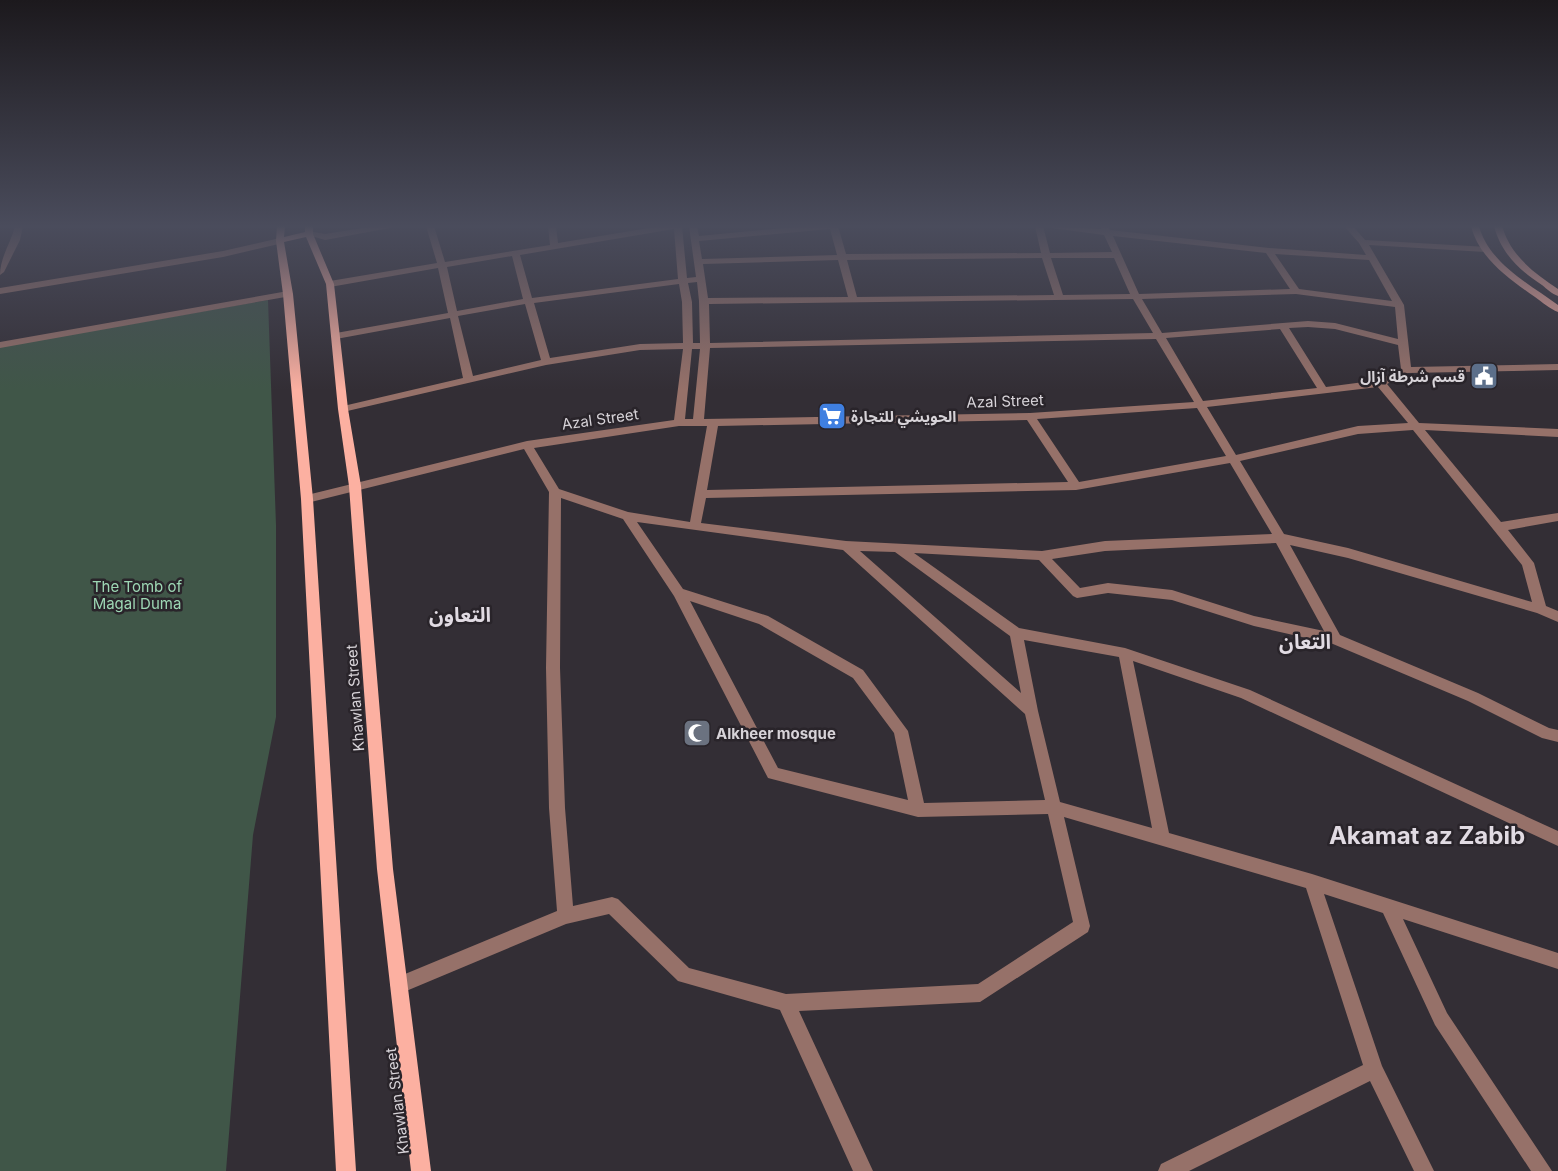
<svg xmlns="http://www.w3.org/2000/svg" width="1558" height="1171" font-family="Inter,'Noto Sans Arabic',sans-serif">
<rect width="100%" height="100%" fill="#332e35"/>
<path fill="#405648" d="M268 300 276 525V717L253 835 226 1171H0V347Z"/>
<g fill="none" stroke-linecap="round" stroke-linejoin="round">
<path fill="#967169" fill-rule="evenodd" d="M15 226H23L20 240 4 272 0 275C0 257 11 243 15 226Z
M375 226H394L390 228 325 240 305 234 309 231 325 234Z
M426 226H434L445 262 550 245 548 226H556L558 243 661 226H682L687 278 696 277 689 226H697L699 236 805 226H838L846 254 1041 253 1035 226H1043L1050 253 1112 252 1104 235 1051 228 1047 226 1101 229 1100 226H1108L1110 230 1269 248 1366 255 1359 243 1344 226H1353L1365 240 1488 247 1489 249 1485 252 1369 245 1404 305 1411 367 1558 364V370L1408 373 1387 384 1419 423 1558 429V437L1425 430 1501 522 1558 513V521L1508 530 1534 563 1546 606 1558 611V622L1537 613 1348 558 1290 545 1340 635 1478 693 1549 728 1558 730V742L1542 738 1468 701 1333 644 1254 626 1172 600 1108 593 1077 598 1073 596 1039 560 914 553 1019 628 1125 648 1250 690 1558 831V846L1241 698 1133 661 1169 833 1312 874 1558 953V969L1403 919 1447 1013 1552 1171H1531L1435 1025 1383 913 1324 894 1382 1066 1434 1171H1414L1370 1081 1189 1171H1158L1161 1164 1363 1065 1306 888 1064 817 1090 926 1088 932 980 1002 799 1011 873 1171H853L780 1010 678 981 609 914 566 924 399 994 393 991 390 985 393 979 557 911 549 808 546 668 549 492 524 449 307 503 301 499 307 495 527 441 674 420 683 349 640 350 546 365 343 412 339 411V407L463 378 450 318 336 339 331 336 336 333 448 313 438 268 330 287 326 284 330 281 437 263ZM674 229 678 279 532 298 520 255ZM830 229 837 255 702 259 699 241ZM1113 236 1266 253 1290 289 1139 294ZM1275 254 1369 260 1392 301 1299 289ZM512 256 523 299 457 311 447 267ZM1042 258 1054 295 857 297 847 260ZM1051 258H1114L1130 294 1063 295ZM838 260 848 297 708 298 703 264ZM697 282 699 301 700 343H693L692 302 688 283ZM679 284 682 302 683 343 640 344 550 358 534 303ZM1296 294 1395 307 1398 339 1335 323 1308 321 1162 333 1142 299ZM1133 299 1153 333 710 343 709 304ZM525 304 541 360 473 376 458 316ZM1308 327 1335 329 1398 345 1401 369 1379 380 1326 387 1289 328ZM1280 329 1317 388 1203 401 1166 338ZM1156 339 1194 402 1030 413 704 419 710 348ZM692 349H700L693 419H685ZM1378 387 1408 423 1358 426 1236 455 1207 407ZM1197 408 1226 456 1079 482 1037 419ZM1027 420 1068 482 707 490 718 426ZM679 426H707L690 522 628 512 559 489 534 448ZM1413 430 1522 565 1532 602 1348 548 1284 534 1240 461 1358 434ZM1230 463 1272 534 1105 541 1042 551 846 541 701 523 706 498 1076 490ZM561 498 623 519 674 596 768 778 918 817 1048 814 1073 922 978 984 786 994 689 968 618 899 612 897 573 906 565 808 560 668ZM637 522 843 550 1025 714 1045 800 924 803 908 731 863 670 768 616 683 589ZM1276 543 1324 631 1254 616 1172 590 1108 583 1080 588 1052 559 1105 551ZM860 551 895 552 1010 636 1021 693ZM690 601 759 624 853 678 894 733 908 800 778 768ZM1024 640 1119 657 1152 828 1060 802 1038 711Z
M280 238 283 239V243L223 257 0 294V288L223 251Z
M288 291 293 294 291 296 0 348V342Z"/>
<path fill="#fcb0a1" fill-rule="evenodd" d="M277 226H285L284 237 305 232V226H313V234L334 284 348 409 361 486 393 869 431 1171H411L377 869 349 486 338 409 326 284 306 237 284 242 293 294 313 499 356 1171H336L301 499 283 294 276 241Z
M1471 226H1479C1489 263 1529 284 1558 305V312C1550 309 1542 302 1535 297 1509 279 1479 258 1471 226Z
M1494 226H1502C1511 256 1533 272 1558 289V296C1552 294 1547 289 1542 285 1519 270 1501 253 1494 226Z"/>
</g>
<linearGradient id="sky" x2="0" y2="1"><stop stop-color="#1c191d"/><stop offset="0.58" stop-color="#4a4c5c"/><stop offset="1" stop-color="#4a4c5c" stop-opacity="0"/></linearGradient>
<rect width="1558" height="390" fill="url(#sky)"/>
<defs>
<symbol id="civic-square" viewBox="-11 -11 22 22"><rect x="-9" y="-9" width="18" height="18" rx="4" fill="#5c6f8a" stroke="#29242a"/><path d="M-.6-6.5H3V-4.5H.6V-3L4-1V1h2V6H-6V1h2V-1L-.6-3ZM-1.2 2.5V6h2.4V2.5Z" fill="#fff"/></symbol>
<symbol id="supermarket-square" viewBox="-11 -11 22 22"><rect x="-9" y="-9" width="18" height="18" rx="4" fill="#3f7fe0" stroke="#29242a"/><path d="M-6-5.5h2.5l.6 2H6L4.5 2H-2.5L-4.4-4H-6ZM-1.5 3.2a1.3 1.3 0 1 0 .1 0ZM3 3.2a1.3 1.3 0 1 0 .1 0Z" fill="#fff"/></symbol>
<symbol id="mosque-square" viewBox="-11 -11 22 22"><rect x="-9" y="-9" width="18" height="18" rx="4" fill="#6b7280" stroke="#29242a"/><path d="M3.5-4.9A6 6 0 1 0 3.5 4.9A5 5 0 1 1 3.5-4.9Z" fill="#fff"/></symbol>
</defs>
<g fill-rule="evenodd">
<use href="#civic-square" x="1468" y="360" width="32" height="32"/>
<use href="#supermarket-square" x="816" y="400" width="32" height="32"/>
<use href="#mosque-square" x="681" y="717" width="32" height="32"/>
</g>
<g text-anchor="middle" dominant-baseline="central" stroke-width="5" stroke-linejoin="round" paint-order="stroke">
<g font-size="15" font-weight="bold" fill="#d7d3d8" stroke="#29242a" text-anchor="start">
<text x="1465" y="376" text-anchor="end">قسم شرطة آزال</text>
<text x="851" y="416">الحويشي للتجارة</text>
<text x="716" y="733">Alkheer mosque</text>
</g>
<g font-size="15" fill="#d7d3d8" stroke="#29242a">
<text transform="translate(1005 401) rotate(-2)">Azal Street</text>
<text transform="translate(600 419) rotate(-8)">Azal Street</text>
<text transform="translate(355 698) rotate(-94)">Khawlan Street</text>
<text transform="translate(397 1101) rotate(-97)">Khawlan Street</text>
</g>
<g font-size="15" fill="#9dd7b4" stroke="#29242a">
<text x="137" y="586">The Tomb of<tspan x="137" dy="17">Magal Duma</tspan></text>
</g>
<g font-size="20" font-weight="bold" fill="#e1dbe3" stroke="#29242a">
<text x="460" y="615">التعاون</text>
<text x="1305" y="642">التعان</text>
</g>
<g font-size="24" font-weight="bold" fill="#e1dbe3" stroke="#29242a">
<text x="1427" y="835">Akamat az Zabib</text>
</g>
</g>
</svg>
